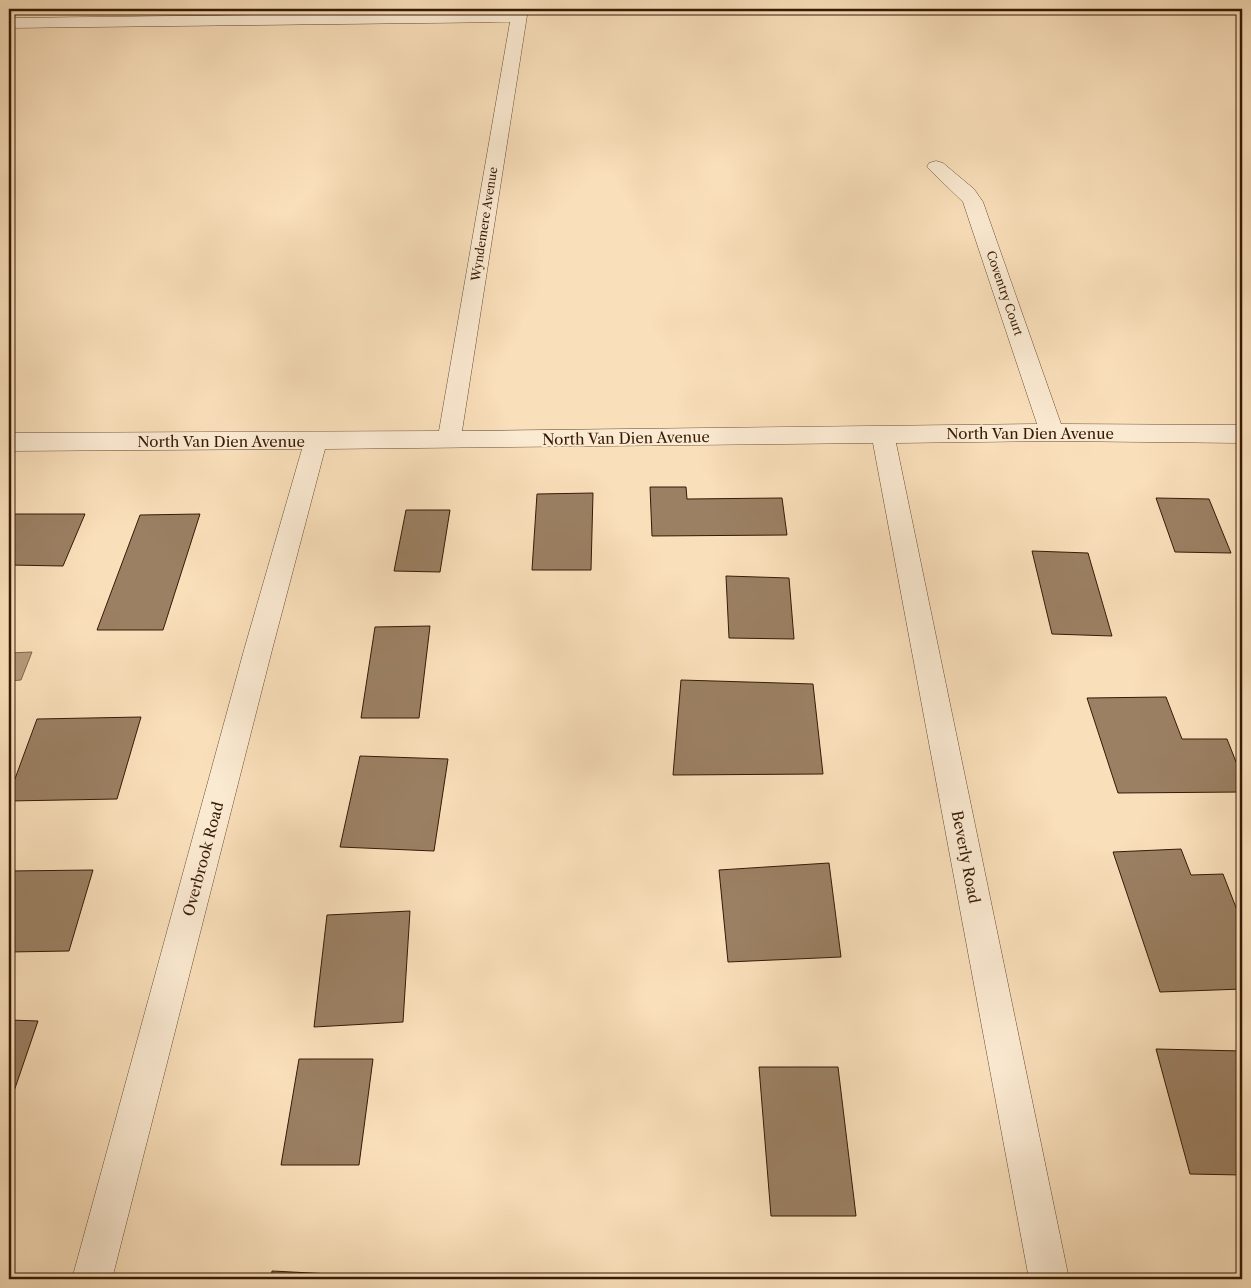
<svg xmlns="http://www.w3.org/2000/svg" width="1251" height="1288" font-family="'Libre Caslon Text',serif">
<rect width="100%" height="100%" fill="#f9dfba"/>
<filter id="stains"><feTurbulence type="fractalNoise" baseFrequency=".004" numOctaves="4"/><feColorMatrix values="0 0 0 0 .2 0 0 0 0 .09 0 0 0 0 .02 0 0 0 .5 -.17"/></filter>
<radialGradient id="worn" r=".72"><stop offset=".6" stop-color="#630" stop-opacity="0"/><stop offset="1" stop-color="#630" stop-opacity=".3"/></radialGradient>
<path fill="#b79c7c" stroke="#83684c" d="M32 652 21 680 9 681V653Z"/>
<path fill="#9b8063" stroke="#361a05" d="M650 487H686L687 499 782 498 787 535 652 536Z
M593 493 591 570H532L537 494Z
M1156 498 1209 499 1231 553 1175 552Z
M406 510H450L440 572 394 571Z
M9 514H85L63 566 9 565Z
M200 514 163 630H97L140 515Z
M1032 551 1088 553 1112 636 1052 634Z
M726 576 789 578 794 639 729 638Z
M430 626 419 718H361L375 627Z
M681 680 813 684 823 774 673 775Z
M1166 697 1182 739H1227L1242 777V792L1118 793 1087 698Z
M141 717 117 799 9 801V795L37 719Z
M360 756 448 759 434 851 340 847Z
M1181 849 1191 875 1223 874 1242 923V989L1160 992 1113 852Z
M829 863 841 957 728 962 719 870Z
M93 870 69 951 9 952V871Z
M410 911 403 1022 314 1027 327 915Z
M9 1020 38 1021 11 1100H9Z
M1156 1049 1242 1051V1175L1190 1174Z
M299 1059H373L359 1165H281Z
M759 1067H838L856 1216H771Z
M272 1271 370 1276V1279H271Z"/>
<g fill="none" stroke-linecap="round" stroke-linejoin="round">
<defs>
<path id="minor" d="M512 9H528L462 431 1037 424 963 202 927 167 929 163 936 161 943 163 974 189 983 202 1061 424 1242 425V443L1052 441 896 443 1069 1279H1029L873 443 325 449 272 650 112 1279H72L244 650 302 449 9 451V433L439 431 510 22 9 28V18L512 12Z"/>
</defs>
<use href="#minor" stroke="#674b32" stroke-width="1"/>
<use href="#minor" fill="#fbead2" fill-rule="evenodd"/>
</g>
<g text-anchor="middle" dominant-baseline="central" stroke-width="4" stroke-linejoin="round" paint-order="stroke">
<g font-size="12" fill="#361a05" stroke="#fbead2">
<text transform="translate(484 224) rotate(-81)">Wyndemere Avenue</text>
<text transform="translate(1005 293) rotate(71)">Coventry Court</text>
</g>
<g font-size="15" fill="#361a05" stroke="#fbead2">
<text x="1030" y="433">North Van Dien Avenue</text>
<text transform="translate(626 438) rotate(-1)">North Van Dien Avenue</text>
<text x="221" y="441">North Van Dien Avenue</text>
<text transform="translate(966 857) rotate(79)">Beverly Road</text>
<text transform="translate(203 859) rotate(-75)">Overbrook Road</text>
</g>
</g>
<rect width="1251" height="1288" fill="none" stroke="#f9dfba" stroke-width="30"/>
<rect x="10" y="10" width="1231" height="1268" fill="none" stroke="#361a05" stroke-width="2.5"/>
<rect x="15" y="15" width="1221" height="1258" fill="none" stroke="#361a05"/>
<rect width="100%" height="100%" filter="url(#stains)"/>
<rect width="100%" height="100%" fill="url(#worn)"/>
</svg>
